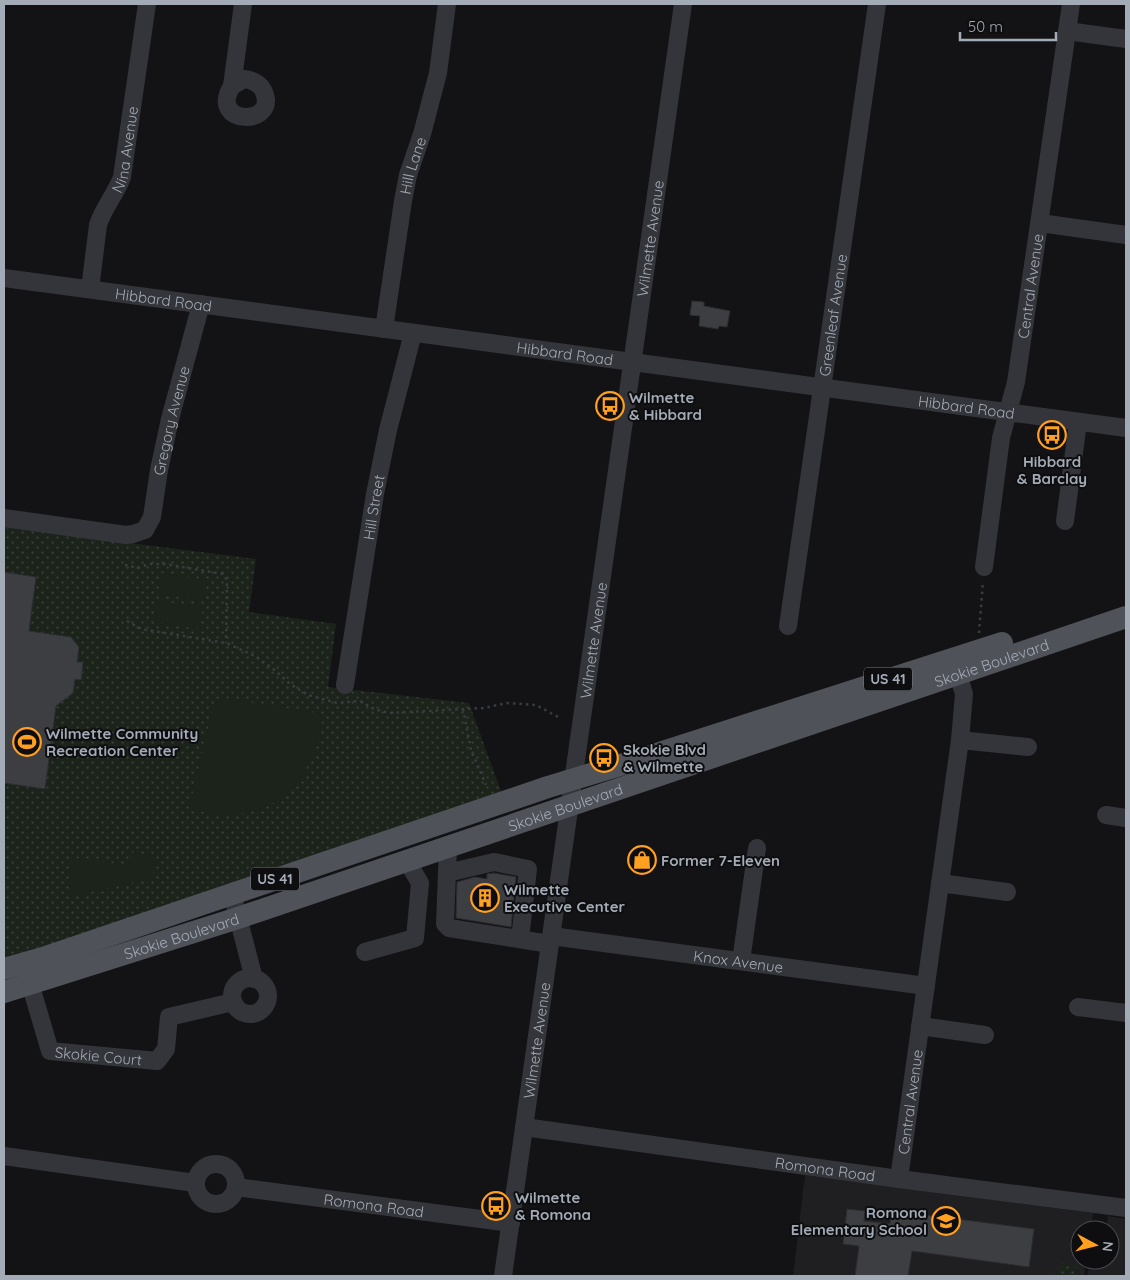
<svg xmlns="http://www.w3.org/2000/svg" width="1130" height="1280" font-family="Quicksand,sans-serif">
<defs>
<pattern id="park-dots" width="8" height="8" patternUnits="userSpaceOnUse" patternTransform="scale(1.25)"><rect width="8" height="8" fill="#1b231b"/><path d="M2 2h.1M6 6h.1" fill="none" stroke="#39403a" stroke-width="1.8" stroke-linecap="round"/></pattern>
</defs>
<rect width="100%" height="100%" fill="#131315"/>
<path fill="#1f1f22" d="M805 1175 1093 1213 1091 1230H1080V1260H1086L1084 1276H793Z
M1108 1216 1126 1219V1276H1087L1090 1260H1110V1230H1106Z"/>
<path fill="url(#park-dots)" d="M4 527 256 559 249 612 336 624 328 687 469 703 502 794 4 962Z
M1059 1263 1077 1266 1076 1274 1080 1275V1276H1052V1274L1058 1275Z"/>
<path fill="#1b231b" d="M162 573 207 580 204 601 159 594Z
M158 601 203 607 200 629 155 622Z
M223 698 323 714C313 790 266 829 189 809L214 703Z
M129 852 154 856 153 878 68 897 72 858 128 865Z"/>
<path fill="#3c3e42" stroke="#2d2d31" d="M692 301 704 302V306L730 311 727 327 719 326 718 329 699 326 700 316 690 315Z
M4 572 36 577 29 631 71 637 79 647 77 662H83L81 680 75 679 73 693 56 706 45 789 4 783Z
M642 849 652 859 643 871 632 861Z
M494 873 516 877 511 927 456 918 457 882 475 877 487 879V874Z
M847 1209 865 1211 864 1221 890 1224 891 1214H896V1211L1034 1229 1029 1267 912 1251 908 1276H855L859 1246 843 1244Z"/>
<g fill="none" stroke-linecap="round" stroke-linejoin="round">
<path stroke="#393c41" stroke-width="2.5" stroke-dasharray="2.5 4" stroke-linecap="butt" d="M125 565 138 568 149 564H165L223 574 227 580 226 643
M127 621 141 629 226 643 255 656 276 671 290 684 308 695 337 703 360 701 374 709 389 713 484 708 507 703 522 704 536 705 560 718
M979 633 983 581
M463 709 471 750 486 785"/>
<g stroke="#34353a" stroke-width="18">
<path d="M1067 31 1126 39"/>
<path d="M232 86 244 79C252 80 259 82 263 90 281 127 207 126 232 86L243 4"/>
<path d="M1040 223 1126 235"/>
<path id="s1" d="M4 278 1126 428"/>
<path id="s2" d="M90 289 98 225C103 208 116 194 122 177L147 4"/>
<path id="s3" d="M384 329 403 201 408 175 422 134 438 73 447 4"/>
<path id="s4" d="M4 518 126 535 133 534 145 530 152 517 159 470 170 419 201 304"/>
<path d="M1065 521 1078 422"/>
<path id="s5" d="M984 567 1001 438 1016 382 1071 4"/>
<path id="s6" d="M788 626 877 4"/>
<path id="s7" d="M345 685 375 494 388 430 413 333"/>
<path d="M960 740 1028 747"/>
<path d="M1106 815 1126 818"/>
<path d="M448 847 445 924 449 928 550 944"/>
<path d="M447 873 494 862 528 869 520 939"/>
<path d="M940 883 1007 892"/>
<path d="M232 894 254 979"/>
<path id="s8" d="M551 936 926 986"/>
<path d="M365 952 415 938 420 883 407 861"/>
<path d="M741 961 757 848"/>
<path id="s9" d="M27 973 50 1051 157 1061 166 1049 169 1017 233 1002"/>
<circle cx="250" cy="996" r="18"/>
<path d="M1078 1007 1126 1013"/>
<path d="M920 1026 985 1035"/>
<path id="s10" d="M524 1127 899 1179 1126 1208"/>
<path d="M4 1156 195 1183"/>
<circle cx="216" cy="1184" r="20"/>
<path id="s11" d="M899 1179 960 740 964 694 955 663"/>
<path id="s12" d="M236 1187 511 1223"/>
<path id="s13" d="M503 1276 683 4"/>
</g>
<g stroke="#4f5259" stroke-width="22">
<path d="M4 969 46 957 548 787 650 756 1002 643"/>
<path id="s14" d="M4 992 238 918 1126 617"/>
</g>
</g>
<defs>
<symbol id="bus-ring" viewBox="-11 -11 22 22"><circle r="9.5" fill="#0e0e10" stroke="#ffa021" stroke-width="1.5"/><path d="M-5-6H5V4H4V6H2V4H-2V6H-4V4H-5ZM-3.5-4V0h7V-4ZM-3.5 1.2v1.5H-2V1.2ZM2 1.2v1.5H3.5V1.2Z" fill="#ffa021"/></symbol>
<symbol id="stadium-ring" viewBox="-11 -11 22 22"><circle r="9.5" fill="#0e0e10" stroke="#ffa021" stroke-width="1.5"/><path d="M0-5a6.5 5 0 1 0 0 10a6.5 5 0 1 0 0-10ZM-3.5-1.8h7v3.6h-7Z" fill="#ffa021"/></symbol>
<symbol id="shop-ring" viewBox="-11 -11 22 22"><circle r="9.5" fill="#0e0e10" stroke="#ffa021" stroke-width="1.5"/><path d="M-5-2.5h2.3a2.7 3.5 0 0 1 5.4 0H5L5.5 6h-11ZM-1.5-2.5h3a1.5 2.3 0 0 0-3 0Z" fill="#ffa021"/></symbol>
<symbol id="building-ring" viewBox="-11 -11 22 22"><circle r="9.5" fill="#0e0e10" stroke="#ffa021" stroke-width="1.5"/><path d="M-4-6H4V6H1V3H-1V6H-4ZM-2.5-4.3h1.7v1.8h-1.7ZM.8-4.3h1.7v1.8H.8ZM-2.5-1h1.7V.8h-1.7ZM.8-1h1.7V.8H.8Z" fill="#ffa021"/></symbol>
<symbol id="school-ring" viewBox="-11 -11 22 22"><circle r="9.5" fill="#0e0e10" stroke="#ffa021" stroke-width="1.5"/><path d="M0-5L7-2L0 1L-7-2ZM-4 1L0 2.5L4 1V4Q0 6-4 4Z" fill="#ffa021"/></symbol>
</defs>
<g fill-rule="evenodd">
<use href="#bus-ring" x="594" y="390" width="32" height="32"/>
<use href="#bus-ring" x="1036" y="419" width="32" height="32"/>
<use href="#stadium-ring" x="11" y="726" width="32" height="32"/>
<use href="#bus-ring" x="588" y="742" width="32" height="32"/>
<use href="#shop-ring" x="626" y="844" width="32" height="32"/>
<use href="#building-ring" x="469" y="882" width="32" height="32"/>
<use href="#bus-ring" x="480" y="1190" width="32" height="32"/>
<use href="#school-ring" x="930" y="1205" width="32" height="32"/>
</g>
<g text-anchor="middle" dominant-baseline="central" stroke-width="4" stroke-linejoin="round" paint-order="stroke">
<g fill="#0e0e10" stroke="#767c84" stroke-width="1">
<rect x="864" y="667.5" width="48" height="23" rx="4"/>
<rect x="251" y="867.5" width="48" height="23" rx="4"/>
</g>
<g font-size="14" font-weight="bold" fill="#a3abb6">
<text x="888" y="679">US 41</text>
<text x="275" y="879">US 41</text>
</g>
<g font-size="15" fill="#a3abb6" stroke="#0e0e10">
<text stroke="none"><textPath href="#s2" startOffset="146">Nina Avenue</textPath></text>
<text stroke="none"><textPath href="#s3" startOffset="166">Hill Lane</textPath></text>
<text stroke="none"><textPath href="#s13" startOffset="1048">Wilmette Avenue</textPath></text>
<text stroke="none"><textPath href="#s5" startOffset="285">Central Avenue</textPath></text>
<text stroke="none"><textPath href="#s1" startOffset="161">Hibbard Road</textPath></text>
<text stroke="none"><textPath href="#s6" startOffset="314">Greenleaf Avenue</textPath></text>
<text stroke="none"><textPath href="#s1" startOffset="566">Hibbard Road</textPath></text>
<text stroke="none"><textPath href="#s1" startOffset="971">Hibbard Road</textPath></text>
<text stroke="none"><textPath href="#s4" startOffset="256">Gregory Avenue</textPath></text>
<text stroke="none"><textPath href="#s7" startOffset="180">Hill Street</textPath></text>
<text stroke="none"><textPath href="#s13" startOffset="642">Wilmette Avenue</textPath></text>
<text stroke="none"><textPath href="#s14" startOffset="1041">Skokie Boulevard</textPath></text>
<text stroke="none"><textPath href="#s14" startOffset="591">Skokie Boulevard</textPath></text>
<text stroke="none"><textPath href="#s14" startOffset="186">Skokie Boulevard</textPath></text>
<text stroke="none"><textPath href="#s8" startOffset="189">Knox Avenue</textPath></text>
<text stroke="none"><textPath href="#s13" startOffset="238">Wilmette Avenue</textPath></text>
<text stroke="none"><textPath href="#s9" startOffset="130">Skokie Court</textPath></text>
<text stroke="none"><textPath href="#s11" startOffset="78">Central Avenue</textPath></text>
<text stroke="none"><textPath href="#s10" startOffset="304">Romona Road</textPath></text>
<text stroke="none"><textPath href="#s12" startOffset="139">Romona Road</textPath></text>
</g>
<g font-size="15" font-weight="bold" fill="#a3abb6" stroke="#0e0e10" text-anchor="start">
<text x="629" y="397">Wilmette<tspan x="629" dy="17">&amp; Hibbard</tspan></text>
<text x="1052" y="461" text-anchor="middle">Hibbard<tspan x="1052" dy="17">&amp; Barclay</tspan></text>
<text x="46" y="733">Wilmette Community<tspan x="46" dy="17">Recreation Center</tspan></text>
<text x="623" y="749">Skokie Blvd<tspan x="623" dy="17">&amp; Wilmette</tspan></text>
<text x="661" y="860">Former 7-Eleven</text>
<text x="504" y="889">Wilmette<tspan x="504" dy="17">Executive Center</tspan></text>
<text x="515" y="1197">Wilmette<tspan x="515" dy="17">&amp; Romona</tspan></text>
<text x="927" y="1212" text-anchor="end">Romona<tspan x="927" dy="17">Elementary School</tspan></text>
</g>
</g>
<rect width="1130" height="1280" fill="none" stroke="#a3abb6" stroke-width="10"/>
<g transform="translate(1095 1245) rotate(97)"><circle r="24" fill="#0e0e10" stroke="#4a4d52"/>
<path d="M0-4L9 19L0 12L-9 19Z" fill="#ffa021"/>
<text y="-8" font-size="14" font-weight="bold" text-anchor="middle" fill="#a3abb6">N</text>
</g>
<path d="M960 32v8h96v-8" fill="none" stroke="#a3abb6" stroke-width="2.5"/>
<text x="968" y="32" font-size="15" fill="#a3abb6" stroke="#0e0e10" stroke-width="4" paint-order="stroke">50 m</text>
</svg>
